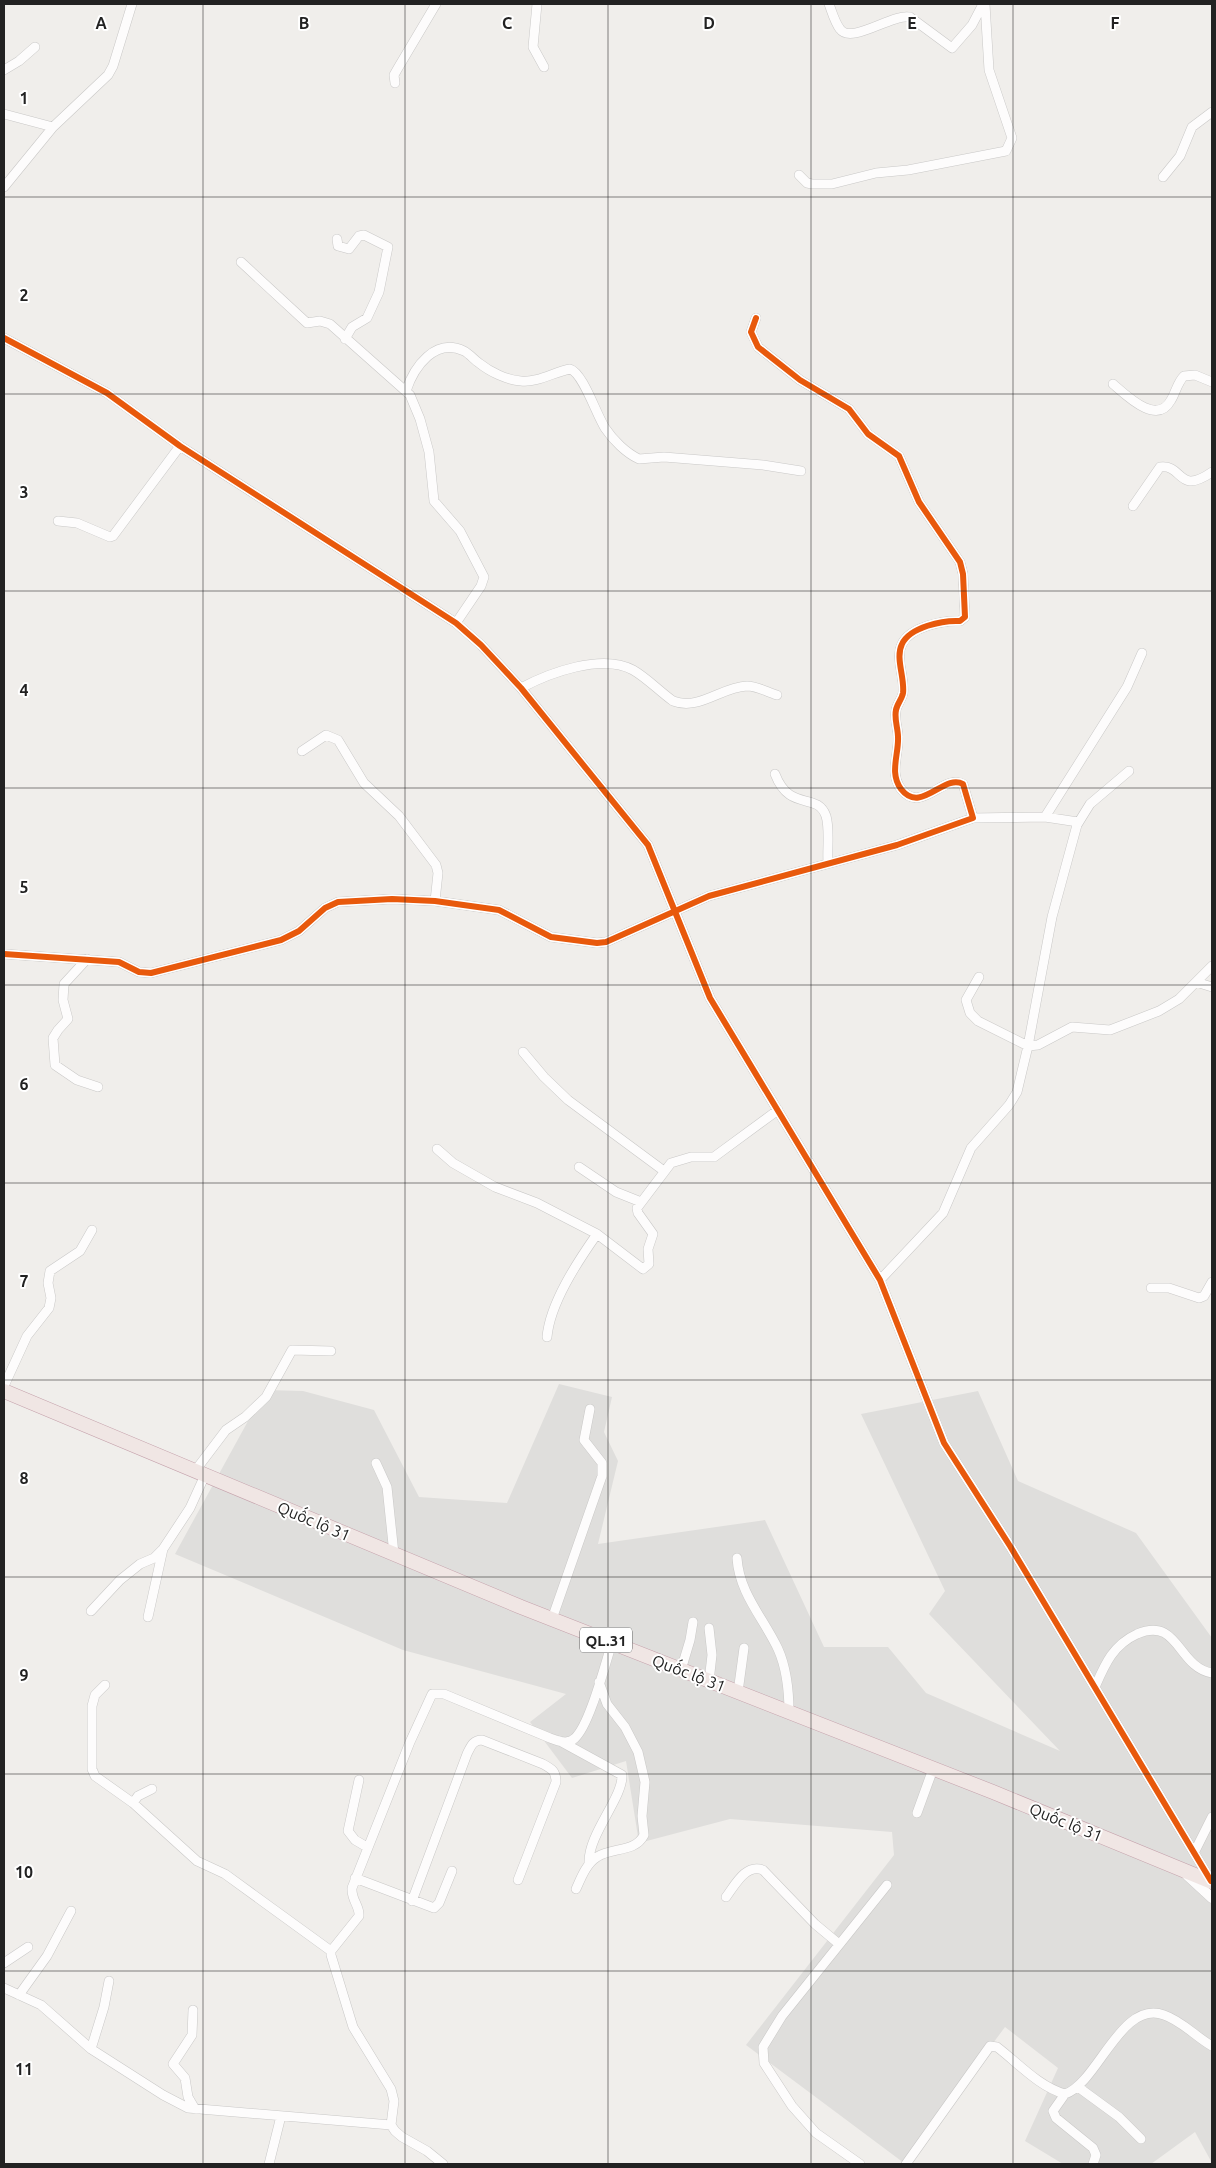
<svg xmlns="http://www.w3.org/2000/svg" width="1216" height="2168" font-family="Ubuntu,sans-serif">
<rect width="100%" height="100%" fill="#f0eeeb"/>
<path fill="#dfdedc" d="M559 1384 612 1397 604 1432 618 1461 598 1544 765 1520 824 1647H888L926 1693 1060 1751 929 1614 945 1591 861 1414 978 1391 1018 1481 1136 1533 1212 1638V2163L1195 2132 1151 2164H1063L1025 2141 1058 2068 1005 2027 904 2163 746 2045 894 1855 892 1832 730 1819 639 1843 626 1761 572 1778 530 1722 566 1694 403 1650 175 1554 265 1390 303 1391 374 1410 419 1497 507 1503Z"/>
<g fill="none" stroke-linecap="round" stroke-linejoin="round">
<defs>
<path id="minor" d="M537 4 533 47 544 67
M829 4C832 12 835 23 840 29 851 45 893 13 910 17L952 48 972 25 983 4
M4 70 19 61 35 47
M395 83 394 75 398 68 436 4
M4 114 53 127
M799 175 807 183 812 184H832L876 173 908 170 1006 151 1012 138 989 70 985 4
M1163 177 1180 156 1192 127 1212 112
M4 187 53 127 108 75 113 66 132 4
M337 239 338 246 349 249 359 236 364 235 388 247 379 292 367 318 352 327 345 339
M241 262 307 323 320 321 330 324 410 395 420 419 429 452 434 501 460 531 484 577 481 586 456 623
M4 338 107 393 180 446 456 623 481 645 521 688 648 845 710 998 880 1280 944 1443 1010 1546 1211 1881
M1113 384C1127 396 1157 426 1171 400 1176 392 1177 383 1184 376L1195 375 1212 382
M406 391C414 367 435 337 464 351 470 354 474 360 479 363 490 372 507 380 521 381 537 383 554 372 570 369 583 373 596 414 605 428 613 440 626 453 639 459L664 457 763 465 801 471
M1133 506 1160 467C1184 464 1177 496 1212 472
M58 521 77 523 110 537 113 536 180 446
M521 688C549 673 602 653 633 670 647 678 659 691 673 701 699 711 721 687 747 686 757 686 767 692 777 695
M302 751 326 735 338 740 364 783 399 816 436 865 438 873 435 901
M775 774C790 813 817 791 826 816 830 829 827 849 828 863
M1045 817 1127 687 1142 653
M973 818 1045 817 1078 822
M4 954 119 962 139 972 151 973 281 940 299 931 325 908 338 902 392 899 435 901 499 910 551 937 597 943 606 942 709 896 897 845 973 818 963 784C944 773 921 815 901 789 889 773 899 754 898 737 898 728 894 719 896 710 897 704 902 699 903 693 905 678 895 658 902 644 910 627 943 620 960 621L965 617 963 574 960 562 919 502 899 456 868 434 849 409 800 380 758 347 751 332 756 318
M87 959 64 984 63 1000 68 1019 58 1030 53 1038 55 1065 77 1080 98 1087
M979 977 966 1000 970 1013 978 1021 1028 1046 1038 1045 1072 1027 1110 1030 1159 1011 1179 999 1212 966
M1196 982 1212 987
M523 1052 544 1077 568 1100 664 1171
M437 1149 453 1163 495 1187 537 1203 597 1234 643 1269 649 1264 648 1249 653 1234 638 1213 637 1208 671 1163 691 1157H714L778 1110
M579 1167 616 1192 641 1202
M880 1280 943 1213 971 1148 1009 1105 1017 1092 1028 1046 1052 917 1077 825 1090 804 1129 771
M1151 1288H1169L1199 1298 1204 1296 1212 1282
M547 1337C550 1303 578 1261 597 1234
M4 1386 27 1336 49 1308 51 1298 48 1283 50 1271 80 1251 92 1230
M376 1463 387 1487 394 1554
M195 1471 226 1430 245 1417 266 1397 292 1350 331 1351
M737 1558C739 1593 764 1619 778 1649 787 1669 789 1690 789 1713
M91 1611 120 1580 140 1564 154 1558 163 1549 190 1508 205 1475
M148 1617 163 1549
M552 1619 602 1476V1463L584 1440 590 1409
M681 1670 690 1640 693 1622
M709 1681 712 1655 709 1628
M105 1685 95 1695 92 1706V1769L95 1776 133 1803 197 1861 225 1874 331 1951
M1095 1687C1105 1664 1113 1645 1137 1634 1179 1616 1177 1667 1212 1673
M738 1692 744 1648
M560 1741 622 1775C623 1798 588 1834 589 1863
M359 1780 348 1831 355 1840 367 1847
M133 1803 138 1796 152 1789
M917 1813 933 1769
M1194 1853 1212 1817
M355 1878 434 1908 439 1903 452 1871
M576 1889C581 1878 586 1864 597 1857 611 1847 635 1853 644 1835L642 1816 645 1782 638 1752 625 1727 607 1704 599 1682
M726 1897C735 1885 746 1863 763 1870L815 1924 839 1944
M412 1901 467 1754C471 1746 473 1740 482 1740L543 1764C552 1769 556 1771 556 1782L518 1880
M4 1963 28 1947
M4 1988 41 2005 91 2049 163 2095 188 2108 391 2125
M19 1995 47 1956 71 1911
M193 2010 192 2035 173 2064 185 2078 188 2097 195 2109
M91 2049 104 2007 109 1981
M1078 2087 1119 2117 1141 2139
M1065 2094 1053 2111 1056 2118 1093 2148 1096 2155 1093 2164
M269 2164 281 2116
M443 2164 427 2151 402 2137 395 2131 391 2125 394 2101 391 2089 353 2027 331 1955V1951L359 1916C360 1906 351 1900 352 1888L410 1742 432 1694H444L550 1738C558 1741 568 1745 575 1738 590 1724 605 1664 612 1643
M860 2164 816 2133 792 2106 764 2063 763 2047 782 2016 887 1885
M906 2164 990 2046 997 2047C1017 2062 1039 2087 1065 2094 1098 2083 1121 1999 1164 2015 1182 2021 1196 2037 1212 2046"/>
<path id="tertiary" d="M1187 1875 1212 1898"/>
<path id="trunk" d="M4 1391 521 1607 993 1792 1212 1882"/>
</defs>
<use href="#minor" stroke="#c9c8c7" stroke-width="10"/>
<use href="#tertiary" stroke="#c9c8c7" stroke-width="11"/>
<use href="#trunk" stroke="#c5a2ac" stroke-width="15"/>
<use href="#minor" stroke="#fdfcfc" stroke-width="9"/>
<use href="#tertiary" stroke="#fdfcfc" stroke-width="10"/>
<use href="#trunk" stroke="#f0e6e4" stroke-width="14"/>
<defs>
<path id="cycleway" d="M4 338 107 393 180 446 456 623 481 645 521 688 648 845 710 998 880 1280 944 1443 1010 1546 1211 1881
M4 954 119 962 139 972 151 973 281 940 299 931 325 908 338 902 392 899 435 901 499 910 551 937 597 943 606 942 709 896 897 845 973 818 963 784C944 773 921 815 901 789 889 773 899 754 898 737 898 728 894 719 896 710 897 704 902 699 903 693 905 678 895 658 902 644 910 627 943 620 960 621L965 617 963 574 960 562 919 502 899 456 868 434 849 409 800 380 758 347 751 332 756 318"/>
</defs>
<use href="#cycleway" stroke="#fff" stroke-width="9"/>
<use href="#cycleway" stroke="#e8590c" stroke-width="6"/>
</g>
<path fill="none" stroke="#222" stroke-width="1" stroke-opacity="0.55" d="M203 4V2164M405 4V2164M608 4V2164M811 4V2164M1013 4V2164M4 197H1212M4 394H1212M4 591H1212M4 788H1212M4 985H1212M4 1183H1212M4 1380H1212M4 1577H1212M4 1774H1212M4 1971H1212"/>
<g text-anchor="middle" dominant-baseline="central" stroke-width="4" stroke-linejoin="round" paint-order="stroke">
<rect fill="#fff" stroke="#646464" stroke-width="1" x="580" y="1627.5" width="52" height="25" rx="4"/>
<g font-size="15" font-weight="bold" fill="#222">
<text x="606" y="1640">QL.31</text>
</g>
<g font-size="16" fill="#222" stroke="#fff">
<text transform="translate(314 1521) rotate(23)">Quốc lộ 31</text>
<text transform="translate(689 1673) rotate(21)">Quốc lộ 31</text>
<text transform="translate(1066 1822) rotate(22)">Quốc lộ 31</text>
</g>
</g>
<g font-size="16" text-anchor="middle" font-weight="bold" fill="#222" stroke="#fff" stroke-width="4" stroke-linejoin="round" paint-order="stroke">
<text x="101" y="29">A</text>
<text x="304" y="29">B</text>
<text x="507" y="29">C</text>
<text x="709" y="29">D</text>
<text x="912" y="29">E</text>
<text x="1115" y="29">F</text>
<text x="24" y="104">1</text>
<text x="24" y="301">2</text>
<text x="24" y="498">3</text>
<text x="24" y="696">4</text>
<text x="24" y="893">5</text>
<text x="24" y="1090">6</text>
<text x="24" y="1287">7</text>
<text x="24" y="1484">8</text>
<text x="24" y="1681">9</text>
<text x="24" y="1878">10</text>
<text x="24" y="2075">11</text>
</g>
<rect width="1216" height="2168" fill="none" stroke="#222222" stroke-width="10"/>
</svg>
